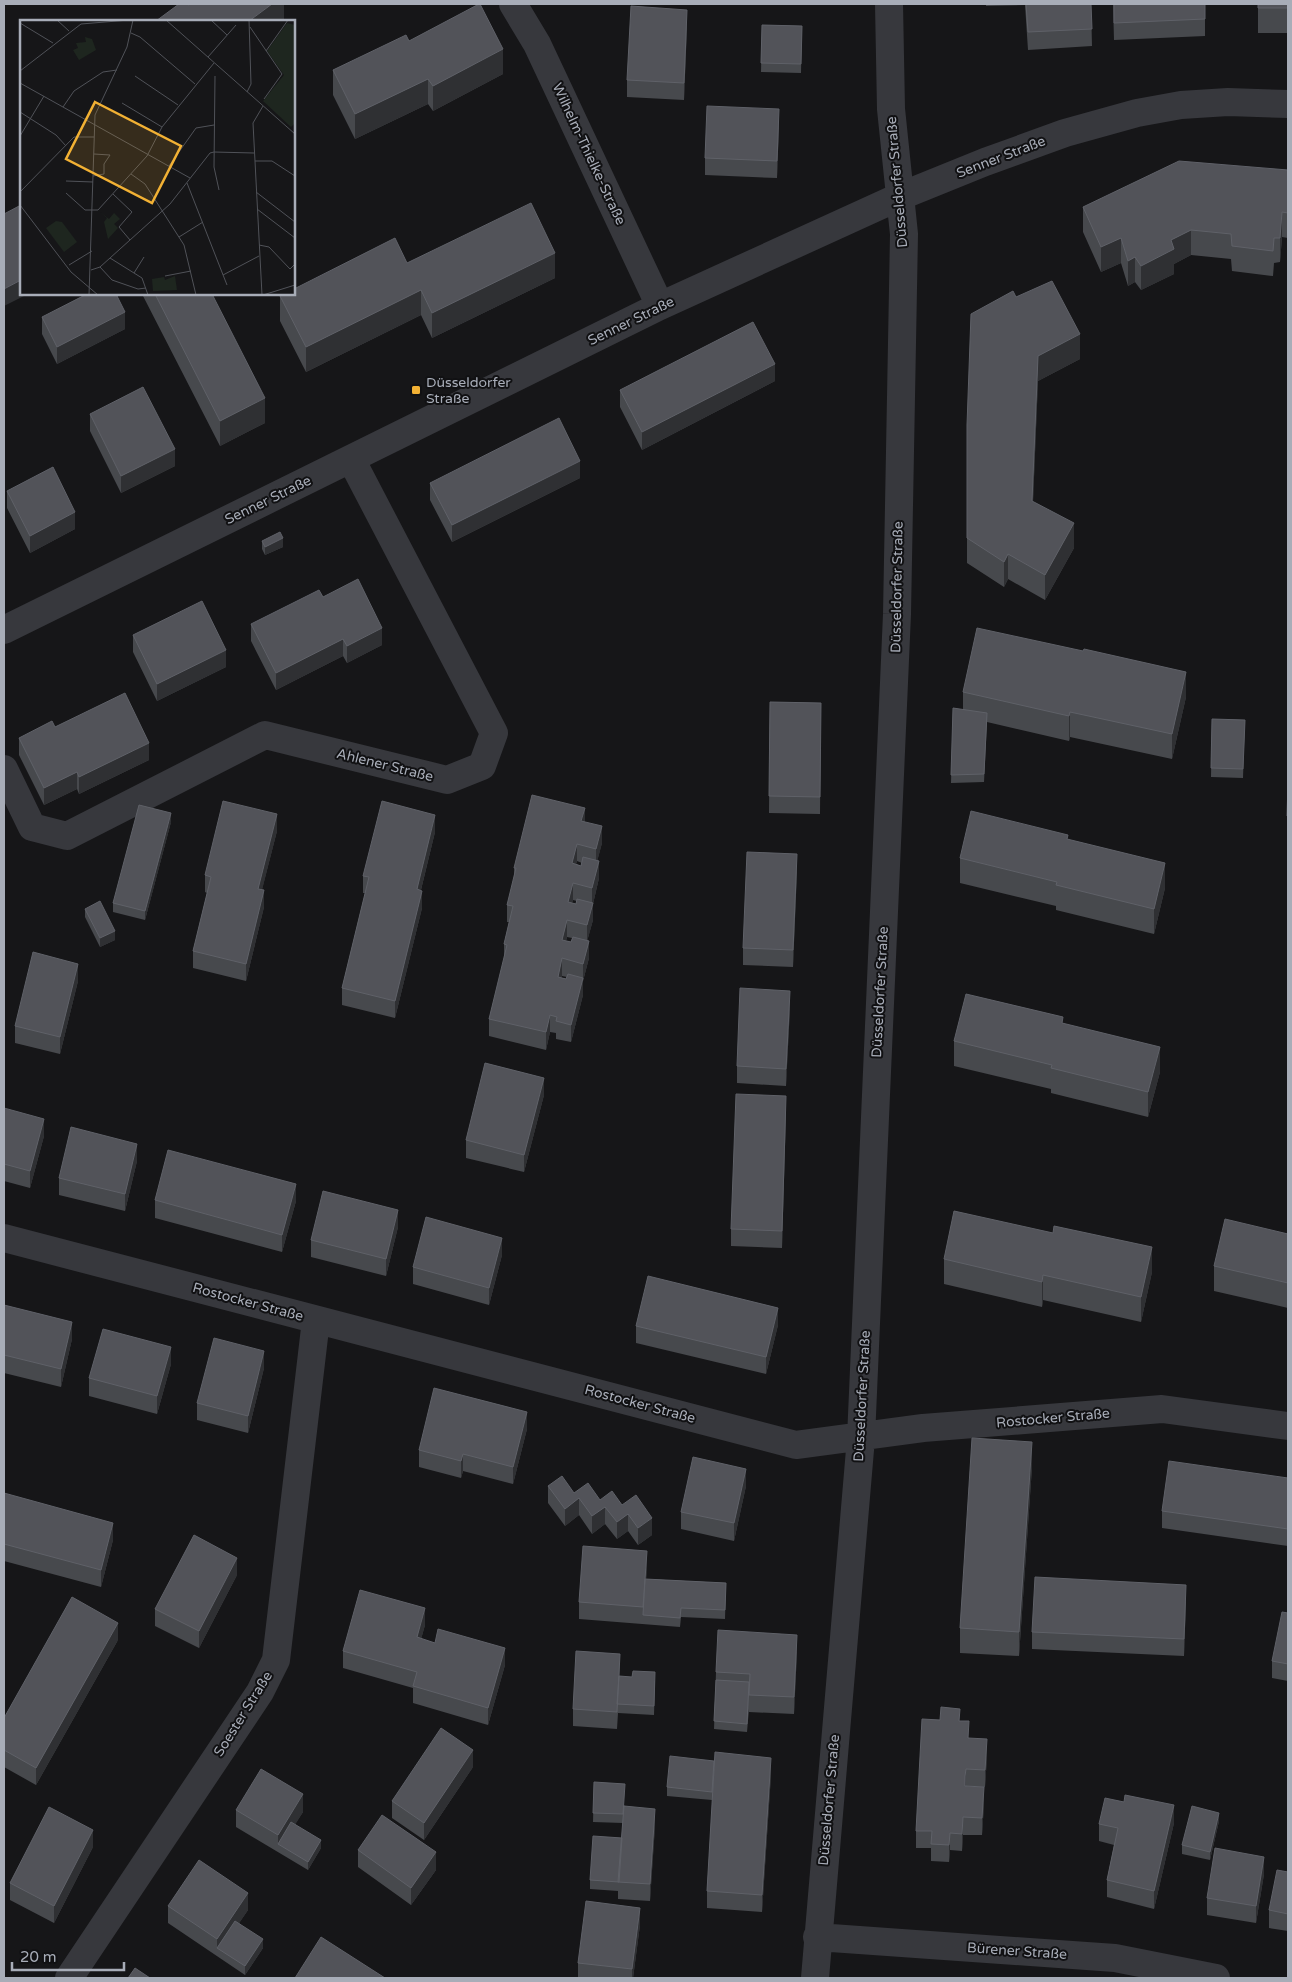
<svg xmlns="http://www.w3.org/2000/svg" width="1292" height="1982" font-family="'Varela Round',sans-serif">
<rect width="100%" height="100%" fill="#161618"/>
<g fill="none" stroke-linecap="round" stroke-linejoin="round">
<path stroke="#37383d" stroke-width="28" d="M513 4 537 44 660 306
M4 630 660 306 901 196 985 162 1065 133 1137 113 1181 105 1228 102 1288 104
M4 769 32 827 67 836 265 735 447 780 482 766 494 733 351 459
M4 1238 796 1445 923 1428 1162 1409 1288 1426
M817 1937 1115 1958 1216 1978
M69 1978 260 1692 276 1660 316 1320
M815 1978 861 1438 897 614 904 234 891 109 889 4"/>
</g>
<path fill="#47494d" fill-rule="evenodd" d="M986 4H1091L1092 46 1028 50 1025 5 986 6Z
M1113 4H1205V36L1114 40Z
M1258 4H1288V33H1258Z
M762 25 802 26 801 73 761 72Z
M687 27 684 100 627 97V80Z
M409 41 503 74 433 111 428 104 355 139 333 95V70Z
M779 126 777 178 705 175V158Z
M1288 170V238L1282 237 1280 262 1274 263 1273 276 1232 271 1231 259 1191 255 1174 264V274L1141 290 1135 282 1128 286 1121 263 1101 272 1083 232V207Z
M407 263 555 278 432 338 421 315 306 372 280 321V296Z
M142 294H212L265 423 220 446Z
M1016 297 1080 359 1038 381 1033 502 1074 548 1045 600 1008 579 1004 587 967 563V425Z
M42 317 125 329 57 364 42 334Z
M775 381 642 450 620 407V390Z
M90 414 175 466 121 493 90 431Z
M580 478 452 542 430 500V483Z
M7 491 75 529 30 553 7 508Z
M262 541 283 547 265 555 262 549Z
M251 624 382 645 347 663 343 656 276 690 251 641Z
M133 635 226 667 157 701 133 652Z
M963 692 1186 697 1172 759 1070 737 1069 741 987 722 984 782 951 783 953 708 963 710Z
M770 702 821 703 820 814 769 813Z
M1212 719 1245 720 1243 778 1211 777Z
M55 727 149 760 79 794 77 789 44 805 19 755V738Z
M171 822 145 920 113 912V903Z
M585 822 602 843 597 861 599 878 593 904V920L587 941 589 958 583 981V995L571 1042 556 1039V1033L550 1032 546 1050 489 1036V1019L504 960V944L509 922H507V905L514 878V868ZM577 861 582 863 581 866 576 864ZM573 900 577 901 576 904 572 903ZM567 937 572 938 571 942 566 941ZM562 976 567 977 566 979 561 978Z
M277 831 262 889 264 907 246 981 193 968V951L207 893 205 892V875Z
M435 832 421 890 422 908 395 1018 342 1005V988L365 893H363V876Z
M1068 840 1165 888 1154 934 1056 910V906L960 883V858Z
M797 871 793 967 743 965V948Z
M85 909 115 940 100 947 85 917Z
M78 981 60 1054 15 1043V1026Z
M790 1008 786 1086 737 1083V1066Z
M1063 1023 1160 1072 1148 1117 1051 1093V1089L954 1066V1041Z
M544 1095 524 1172 466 1158V1140Z
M4 1108 44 1136 30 1188 4 1181Z
M786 1113 782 1248 731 1246V1229Z
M137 1161 125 1211 59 1195V1178Z
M155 1200 296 1201 282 1252 155 1218Z
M398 1227 386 1276 311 1257V1240Z
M1288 1234V1308L1214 1291V1266Z
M502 1255 489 1305 413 1284V1267Z
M944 1259 1152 1272 1141 1322 1043 1300 1042 1307 944 1284Z
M4 1305 72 1339 61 1387 4 1373Z
M778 1325 766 1374 636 1343V1326Z
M171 1364 157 1414 89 1396V1378Z
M264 1368 248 1433 197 1420V1403Z
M527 1429 513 1484 463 1471 461 1478 419 1467V1450Z
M1032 1467 1019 1656 960 1653V1628Z
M1288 1478V1546L1162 1528V1511Z
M548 1486 600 1500 622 1505 652 1535 638 1545 628 1531 617 1539 605 1524 592 1534 579 1515 565 1526 548 1503Z
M746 1486 734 1541 681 1529V1512Z
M4 1493 113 1540 101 1587 4 1561Z
M647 1568 646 1579 726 1583 725 1619 681 1617 680 1627 579 1619V1602Z
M237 1575 199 1648 155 1626V1609Z
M1186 1602 1184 1656 1032 1649V1632Z
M1288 1613V1681L1272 1678V1661Z
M425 1625 421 1639 505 1665 488 1725 413 1703V1688L343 1668V1651Z
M118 1640 36 1785 4 1767V1718Z
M797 1652 794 1714 749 1712V1709L747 1732 714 1729 716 1672Z
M620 1676 655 1681 654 1715 618 1713 617 1729 573 1726V1709Z
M960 1721 969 1739 987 1757 985 1787 966 1786 984 1804 982 1835H963L962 1851 950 1850 949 1862 931 1861V1848H916V1831Z
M714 1761 771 1775 762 1912 707 1908V1891L713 1792 712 1800 667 1796V1787Z
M473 1767 424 1840 392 1818V1801Z
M594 1782 625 1806 655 1826 650 1901 618 1899V1891L590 1889V1880L622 1838 623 1823 593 1822Z
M236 1810 303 1812 295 1824 321 1848 308 1870 236 1827Z
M1219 1821 1210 1860 1182 1854V1845Z
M1174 1823 1154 1909 1107 1897V1880L1114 1845 1099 1841V1824Z
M93 1847 54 1923 10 1900V1883Z
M358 1850 436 1870 411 1905 358 1867Z
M1288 1872V1931L1269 1928V1910Z
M1264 1874 1256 1923 1207 1915V1898Z
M168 1906 248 1910 239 1923 263 1948 245 1975 168 1923Z
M640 1925 633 1978H578V1963Z"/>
<path fill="#2f3033" d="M272 4H284V20L282 21H249Z
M687 10V27L684 100V83Z
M503 49V74L433 111V86Z
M428 79V104L355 139V114Z
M779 109V126L777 178V161Z
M1282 212V237L1280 262V238Z
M1191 230V255L1174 264V274L1141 290V266L1171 240Z
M1121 238V263L1101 272V247Z
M555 253V278L432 338V313Z
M1135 257V282L1128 286V261Z
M21 280V294H28L4 306V289Z
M421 290V315L306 372V347Z
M125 312V329L57 364V347Z
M1080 334V359L1038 381 1032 526V501L1038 356Z
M775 364V381L642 450V432Z
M265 398V423L220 446V421Z
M175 449V466L121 493V476Z
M580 461V478L452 542V525Z
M75 512V529L30 553V536Z
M1074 523V548L1045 600V575Z
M283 538V547L265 555V547Z
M1008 554V579L1004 587V562Z
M382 628V645L347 663V646Z
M343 639V656L276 690V673Z
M226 650V667L157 701V684Z
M1186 672V697L1172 759V734Z
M1070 712V737L1069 741V716Z
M149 743V760L79 794V777Z
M77 772V789L44 805V788Z
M585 808V825L581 821Z
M171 813V822L145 920V911Z
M277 814V831L258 906V889Z
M435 815V832L417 906V889Z
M602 826V843L596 866V849Z
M577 844V861L572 881V863Z
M797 854V871L793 967V950Z
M599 861V878L593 904V920L587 942V925L592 904V888Z
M1165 863V888L1154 934V909Z
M573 883V900L568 919V902Z
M264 890V907L246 981V964Z
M422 891V908L395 1018V1001Z
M567 920V937L562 957V940Z
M115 931V940L100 947V938Z
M589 941V958L583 981V964Z
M562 958V976L558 994V977Z
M78 964V981L60 1054V1037Z
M583 978V995L571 1042V1025Z
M790 991V1008L786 1086V1069Z
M550 1015V1032L546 1050V1032Z
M1160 1047V1072L1148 1117V1092Z
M544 1078V1095L524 1172V1155Z
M786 1096V1113L782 1248V1231Z
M44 1119V1136L30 1188V1171Z
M137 1144V1161L125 1211V1194Z
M296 1184V1201L282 1252V1235Z
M398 1210V1227L386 1276V1259Z
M502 1238V1255L489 1305V1288Z
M1152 1247V1272L1141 1322V1297Z
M1043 1275V1300L1042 1307V1282Z
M778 1308V1325L766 1374V1357Z
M72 1322V1339L61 1387V1369Z
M171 1347V1364L157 1414V1396Z
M264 1351V1368L248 1433V1416Z
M527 1412V1429L513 1484V1467Z
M1032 1442V1467L1019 1656V1632Z
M463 1454V1471L461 1478V1461Z
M746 1469V1486L734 1541V1523Z
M579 1498V1515L565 1526V1509Z
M605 1507V1524L592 1534V1516Z
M628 1514V1531L617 1539V1522Z
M652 1518V1535L638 1545V1528Z
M113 1523V1540L101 1587V1570Z
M647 1551V1568L644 1615 643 1607Z
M237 1558V1575L199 1648V1631Z
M1186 1585V1602L1184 1656V1639Z
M425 1608V1625L417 1654V1637Z
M118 1623V1640L36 1785V1768Z
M797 1635V1652L794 1714V1697Z
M505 1648V1665L488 1725V1708Z
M620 1654V1671L618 1704H617V1729V1712Z
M987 1739V1757L985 1787V1770Z
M473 1750V1767L424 1840V1823Z
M771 1758V1775L762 1912V1895Z
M966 1769V1786H965Z
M984 1787V1804L982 1835V1818Z
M303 1794V1812L282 1846 278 1844V1835Z
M1174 1805V1823L1154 1909V1891Z
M655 1809V1826L650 1901V1884Z
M1219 1813V1821L1210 1860V1852Z
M963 1817V1835L962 1851V1834Z
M93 1830V1847L54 1923V1906Z
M950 1833V1850L949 1862V1845Z
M321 1840V1848L308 1870V1862Z
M436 1852V1870L411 1905V1888Z
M1264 1857V1874L1256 1923V1906Z
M248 1893V1910L221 1950 217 1948V1939Z
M640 1908V1925L633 1978H632V1969Z
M263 1939V1948L245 1975V1966Z"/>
<path fill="#525359" stroke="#5f6168" d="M179 4H187L188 5 190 4H272L249 21H156Z
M479 4H480L503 49 433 86 428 79 355 114 333 70 406 35 409 41Z
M1026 4H1091L1092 29 1028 32Z
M1114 4H1205V19L1114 23Z
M1258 4H1288V8H1258Z
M631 6 687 10 684 83 627 80Z
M762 25 802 26 801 64 761 63Z
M707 106 779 109 777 161 705 158Z
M1179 161 1288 170V213L1282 212 1280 238H1274L1273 251 1232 246 1231 234 1191 230 1171 240 1174 249 1141 266 1135 257 1128 261 1121 238 1101 247 1083 207Z
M531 203 555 253 432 313 421 290 306 347 280 296 284 294H294V289L395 238 407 263Z
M21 205V280L4 289V214Z
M1052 281 1080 334 1038 356 1032 501 1074 523 1045 575 1008 554 1004 562 967 538V425L971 314 1013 291 1016 297Z
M87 294H116L125 312 57 347 42 317Z
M155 294H212L265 398 220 421Z
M753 322 775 364 642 432 620 390Z
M143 387 175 449 121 476 90 414Z
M559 418 580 461 452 525 430 483Z
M53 467 75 512 30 536 7 491Z
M280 532 283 538 265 547 262 541Z
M358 579 382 628 347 646 343 639 276 673 251 624 319 590 323 597Z
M202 601 226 650 157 684 133 635Z
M977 628 1083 651 1084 649 1186 672 1172 734 1070 712 1069 716 963 692Z
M125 693 149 743 79 777 77 772 44 788 19 738 52 721 55 727Z
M770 702 821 703 820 797 769 796Z
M953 708 987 713 984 774 951 775Z
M1212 719 1245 720 1243 769 1211 768Z
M1288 782V816H1287Z
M532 795 585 808 581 821 602 826 596 849 577 844 572 863 581 866 583 857 599 861 592 888 573 883 568 902 576 904 577 899 593 903 587 925 567 920 562 940 571 942 573 937 589 941 583 964 562 958 558 977 566 979 568 974 583 978 571 1025 556 1021 557 1017 550 1015 546 1032 489 1019 507 945 504 944 513 906 507 905 516 868H514Z
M223 801 277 814 258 889 264 890 246 964 193 951 211 877 205 875Z
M382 801 435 815 417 889 422 891 395 1001 342 988 369 877 363 876Z
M139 805 171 813 145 911 113 903Z
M971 811 1068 835 1067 839 1165 863 1154 909 1056 885 1057 882 960 858Z
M747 852 797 854 793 950 743 948Z
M100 901 115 931 100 938 85 909Z
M33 952 78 964 60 1037 15 1026Z
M740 988 790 991 786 1069 737 1066Z
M966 994 1063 1017 1062 1023 1160 1047 1148 1092 1051 1068 1052 1065 954 1041Z
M485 1063 544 1078 524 1155 466 1140Z
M736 1094 786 1096 782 1231 731 1229Z
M4 1108 44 1119 30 1171 4 1164Z
M71 1127 137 1144 125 1194 59 1178Z
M168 1150 296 1184 282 1235 155 1200Z
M323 1191 398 1210 386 1259 311 1240Z
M954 1211 1053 1233 1054 1226 1152 1247 1141 1297 1043 1275 1042 1282 944 1259Z
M426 1217 502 1238 489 1288 413 1267Z
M1225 1219 1288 1234V1283L1214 1266Z
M648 1276 778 1308 766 1357 636 1326Z
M4 1305 72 1322 61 1369 4 1355Z
M103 1329 171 1347 157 1396 89 1378Z
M214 1338 264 1351 248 1416 197 1403Z
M434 1388 527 1412 513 1467 463 1454 461 1461 419 1450Z
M972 1438 1032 1442 1019 1632 960 1628Z
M693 1457 746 1469 734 1523 681 1512Z
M1169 1461 1288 1478V1529L1162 1511Z
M562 1476 574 1493 588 1483 600 1500 612 1491 622 1505 636 1495 652 1518 638 1528 628 1514 617 1522 605 1507 592 1516 579 1498 565 1509 548 1486Z
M4 1493 113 1523 101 1570 4 1544Z
M194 1535 237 1558 199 1631 155 1609Z
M583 1546 647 1551 643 1607 579 1602Z
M1035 1577 1186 1585 1184 1639 1032 1632Z
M645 1579 726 1583 725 1610 681 1608 680 1618 643 1615Z
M360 1590 425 1608 417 1637 435 1643 438 1629 505 1648 488 1708 413 1686 417 1672 343 1651Z
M72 1597 118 1623 36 1768 4 1750V1718Z
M1282 1612 1288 1613V1664L1272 1661Z
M718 1630 797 1635 794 1697 749 1695 750 1674 716 1672Z
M576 1651 620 1654 617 1712 573 1709Z
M633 1671 655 1672 654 1706 617 1704 619 1676 632 1677Z
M716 1680 749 1682 747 1724 714 1721Z
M941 1707 960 1709 959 1721H969L968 1738 987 1739 985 1770 966 1769 965 1776V1786L984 1787 982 1818 963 1817 962 1834 950 1833 949 1845 931 1844 932 1831H916L922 1719 940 1720Z
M441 1728 473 1750 424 1823 392 1801Z
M715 1752 771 1758 762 1895 707 1891Z
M670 1756 714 1761 712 1792 667 1787Z
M261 1769 303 1794 278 1835 236 1810Z
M594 1782 625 1784 623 1814 593 1813Z
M1125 1795 1174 1805 1154 1891 1107 1880 1118 1828 1099 1824 1105 1798 1124 1802Z
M624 1806 655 1809 650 1884 618 1882Z
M1192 1806 1219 1813 1210 1852 1182 1845Z
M49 1807 93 1830 54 1906 10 1883Z
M382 1815 436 1852 411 1888 358 1850Z
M291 1822 321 1840 308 1862 278 1844Z
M593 1836 622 1838 619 1882 590 1880Z
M1215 1848 1264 1857 1256 1906 1207 1898Z
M199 1860 248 1893 217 1939 168 1906Z
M1277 1870 1288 1872V1914L1269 1910Z
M586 1901 640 1908 632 1969 578 1963Z
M235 1921 263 1939 245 1966 217 1948Z
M321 1937 385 1978H295Z
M135 1968 150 1978H128Z"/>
<rect fill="#f2b134" stroke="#111113" stroke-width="2" x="411" y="385" width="10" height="10" rx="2.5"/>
<g text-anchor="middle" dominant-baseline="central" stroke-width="4" stroke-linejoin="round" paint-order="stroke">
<g font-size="14" fill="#a8adb8" stroke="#111113">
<text transform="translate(589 154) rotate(65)">Wilhelm-Thielke-Straße</text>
<text transform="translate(1001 157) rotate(-21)">Senner Straße</text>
<text transform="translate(897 182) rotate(-95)">Düsseldorfer Straße</text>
<text transform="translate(631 321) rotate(-26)">Senner Straße</text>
<text transform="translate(268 500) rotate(-26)">Senner Straße</text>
<text transform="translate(897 587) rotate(-89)">Düsseldorfer Straße</text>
<text transform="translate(385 765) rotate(14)">Ahlener Straße</text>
<text transform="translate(880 992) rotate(-87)">Düsseldorfer Straße</text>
<text transform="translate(248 1302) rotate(15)">Rostocker Straße</text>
<text transform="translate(862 1396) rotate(-87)">Düsseldorfer Straße</text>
<text transform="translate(640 1404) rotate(15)">Rostocker Straße</text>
<text transform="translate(1053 1418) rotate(-5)">Rostocker Straße</text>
<text transform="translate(243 1714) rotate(-58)">Soester Straße</text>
<text transform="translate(829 1800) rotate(-85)">Düsseldorfer Straße</text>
<text transform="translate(1017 1951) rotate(4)">Bürener Straße</text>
</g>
<g font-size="14" fill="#a8adb8" stroke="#111113" text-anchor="start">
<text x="426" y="382">Düsseldorfer<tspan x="426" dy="16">Straße</tspan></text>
</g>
</g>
<g transform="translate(20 20)">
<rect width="275" height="275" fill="#161618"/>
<path d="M267 3 275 5V103L271 107 243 81 264 55 247 31ZM65 17 72 19 76 30 59 40 53 30 58 28 56 23 66 22ZM80 192 89 199 94 193 100 199 94 204 98 208 88 219 84 202 87 198ZM36 201 42 202 57 222 44 232 26 208ZM155 256 157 270 133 271 132 259 144 257 145 260Z" fill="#1e261f"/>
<path fill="none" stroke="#505258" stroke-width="1" d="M37 0 49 11M146 0 275 114M191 0 207 15M0 3 33 23M230 7 262 54 244 79M111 13 120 17 175 64M246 31 268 0M188 37 216 5M0 51 61 4 109 0M115 56 158 85M195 56 194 147 199 170M0 63 170 158M227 72 231 64 229 0M102 83 142 107M43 87 54 71 83 52 97 50M0 92 36 115 46 126M0 116 24 76M194 132 234 133M235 141H252L275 156M149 146 176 108 194 105M111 154 125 164 164 225 176 275M73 156 84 154V144L90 135 74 134M46 161 73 162M167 163 207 265M0 172 54 117H74M236 172 275 202M46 173 65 190H78L127 136 142 107 194 43M93 174 112 192 99 207 110 220M0 185 51 252 78 275M237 189 275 218M159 217 183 202M239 225 249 227 270 249 275 244M90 238 122 258 128 275M49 245 72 231M80 247 92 260 118 269 126 268M71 250 80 247 150 184 190 133 194 132M114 253 124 237M203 255 239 236M145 256 171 251M69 275 75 95 107 27 113 0M242 275 233 103 243 86M243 275 275 265"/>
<path fill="#f2b134" fill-opacity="0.15" stroke="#f2b134" stroke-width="2.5" d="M75 82 161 126 132 183 46 139Z"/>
<rect width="275" height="275" fill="none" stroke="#a8adb8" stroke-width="2.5"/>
</g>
<rect width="1292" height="1982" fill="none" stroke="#a8adb8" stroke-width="10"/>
<path d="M12 1962v8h112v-8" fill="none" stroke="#a8adb8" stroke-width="2.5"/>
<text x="20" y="1962" font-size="15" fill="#a8adb8" stroke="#111113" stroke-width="4" paint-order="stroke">20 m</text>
</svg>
